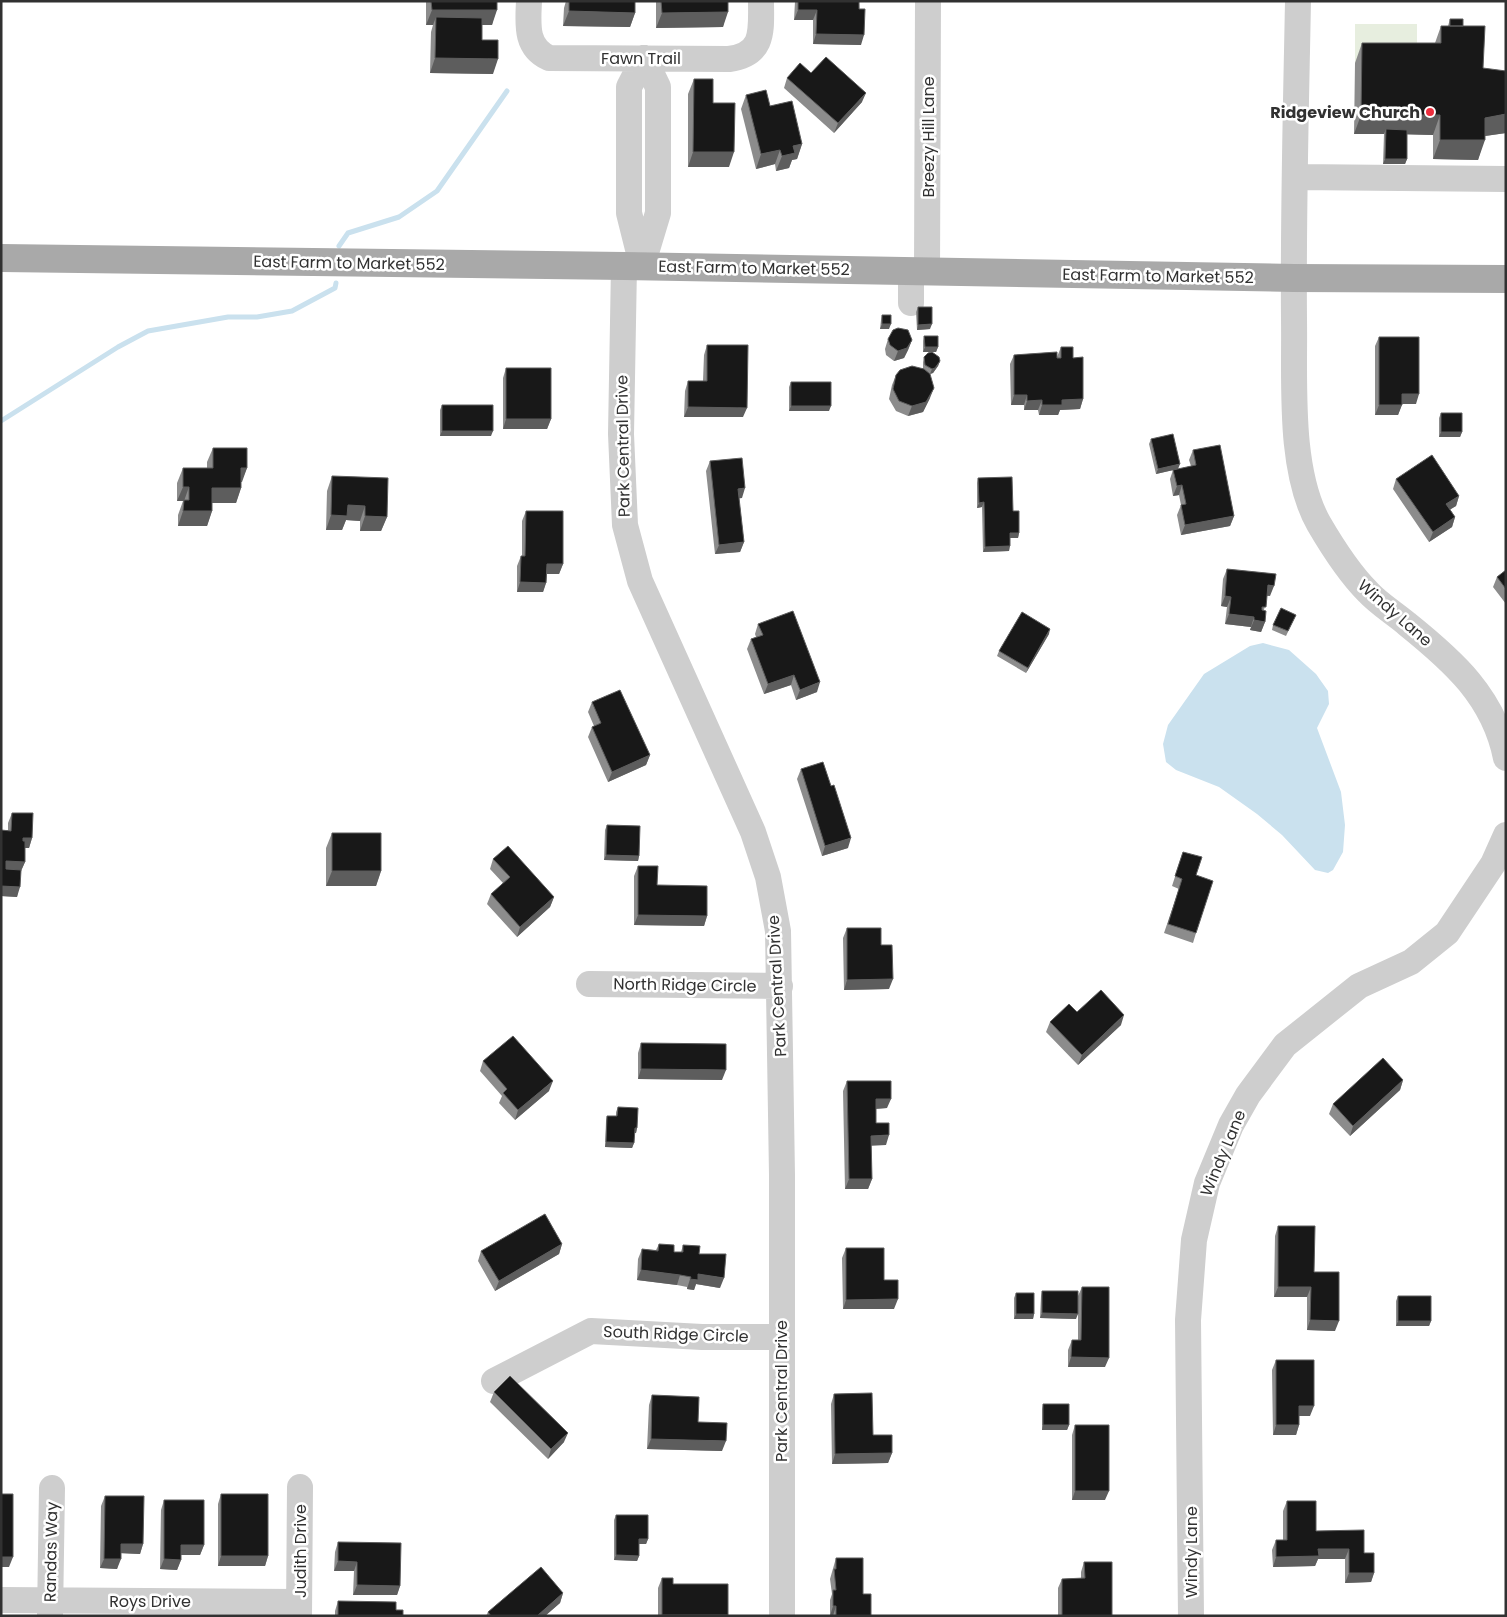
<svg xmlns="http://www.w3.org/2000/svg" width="1507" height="1617" font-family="Poppins,sans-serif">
<rect width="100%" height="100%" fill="#fff"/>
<path fill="#e7eedf" d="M1355 24H1417V63H1355Z"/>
<path fill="#cae1ee" d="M1263 643 1289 650 1316 674 1328 691 1329 704 1317 728 1341 792 1345 825 1343 852 1333 870 1328 873 1315 870 1282 835 1257 814 1219 787 1176 770 1166 762 1163 744 1168 725 1204 674 1250 646Z"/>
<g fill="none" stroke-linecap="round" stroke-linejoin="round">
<path stroke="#cae1ee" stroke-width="5" d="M339 246 348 233 399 217 437 191 507 91
M1 421 118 347 148 331 228 317H257L292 311 335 288 336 283"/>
<path stroke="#cecece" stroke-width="26" d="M529 1C528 24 525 47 549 58L729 59C765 54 761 30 761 1
M1298 1C1296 107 1293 213 1294 319 1295 380 1288 470 1319 524 1333 548 1348 572 1368 592 1379 604 1394 613 1407 624 1453 661 1494 697 1506 758
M1296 177 1506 179
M642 265 629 213V87L644 58
M624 266 621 434 625 525 640 581 753 832 768 877 778 931 782 1175V1616
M642 266 658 213V87L644 58
M911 272V303
M927 272 928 1
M589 984 780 986
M494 1381 591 1331 702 1337H781
M1 1600 299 1602
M50 1616 52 1488
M299 1616 300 1487
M1191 1616 1188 1320 1194 1240 1207 1183 1231 1125 1248 1095 1285 1045 1359 986 1411 962 1447 933 1493 864 1506 835"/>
<path stroke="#a9a9a9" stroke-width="28" d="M1 258 624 266 1294 278 1506 279"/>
</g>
<path fill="#8c8c8c" d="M426 1H497L492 25H482V40L493 74 430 73 431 32 433 25H426Z
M566 1H635V13L630 27 563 26 564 8Z
M656 1H728L723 27 656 28Z
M795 1H859L861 45 813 44V20H794Z
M1450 19 1463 26 1483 68 1506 133 1485 136 1478 160 1433 159V135L1407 134V159L1405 164H1383L1384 134H1354L1355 63 1362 43H1435L1441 26H1448Z
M811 73 862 102 834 133 784 88 787 78Z
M694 79 713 103 729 167H688V94Z
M746 95 770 106 802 144 797 159 792 160 789 168 776 171 775 164 756 169 741 109Z
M918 307 930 329 917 330 916 312Z
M882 315 889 329H880L881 320Z
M924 336 938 347 936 352H923V341Z
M1379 337 1416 404H1402L1398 415H1375V346Z
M888 339 912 340 908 350 904 358 894 361 886 355 885 349Z
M707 345 743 417H684L685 391 688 381H703L704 355Z
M1061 347 1073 358 1083 399 1080 409 1060 410 1058 415H1039L1038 410H1024V405H1011L1010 364 1014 355 1057 357Z
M924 357 940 361 938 366 933 373 930 374V398L923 412 908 416 896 411 889 399 892 385 896 375 923 368V362Z
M506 368 551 419 547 429H503V378Z
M791 382 829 411H789V387Z
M442 405 491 436H440V410Z
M1441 413 1462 432 1460 437H1439V418Z
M1151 439 1178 469 1191 466 1189 460 1193 450 1234 516 1230 526 1181 535 1177 515 1181 505 1179 495 1173 496 1170 479 1173 470 1156 474 1149 444Z
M213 448 247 468 241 482V488L236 503H212V511L207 526H178V515L183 501H177V483L183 468H207V462Z
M710 461 742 498H739L744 542 740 552 715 554 706 471Z
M332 476 387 517 381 531H360V521L346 520 342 530H326L327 491Z
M978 478 1013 511 1019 533 1018 538H1010L1009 551 983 552 982 507 977 508V483Z
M1396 479 1459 496 1456 506 1450 509 1455 517 1452 527 1429 542 1393 489Z
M526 511 563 564 559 574H547L546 583 543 592H517V566L521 556H522V521Z
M1227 569 1270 596H1267L1264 610 1265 622 1261 632 1250 630 1251 627 1225 624 1227 607 1221 606 1223 579Z
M1506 570V604L1493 587 1497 577Z
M1296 615 1286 636 1272 630 1273 625Z
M758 624 817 692 796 700 791 685 764 694 747 649 751 639 756 637 755 634Z
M1049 634 1026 673 997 656 999 651Z
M592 702 650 755 646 765 608 782 588 737 592 727 594 726 588 712Z
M801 769 848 848 822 856 797 779Z
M12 813 32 838 29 848H25V862L21 871 17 897 1 896V830H8V823Z
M607 825 639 856 638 861 604 860 605 830Z
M332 833 381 871 376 886H326V848Z
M1183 852 1196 875V933L1193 943 1164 933 1179 889 1172 886Z
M493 859 554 897 550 907 517 937 487 904 491 894 503 883 490 869Z
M638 866 657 885 707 916 704 926 634 925V876Z
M847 928 881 945 889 989 844 990 843 938Z
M1050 1022 1121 1025 1078 1065 1046 1032Z
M641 1043 722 1080 638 1079V1053Z
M483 1061 549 1091 515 1120 499 1103 502 1096 480 1071Z
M1403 1080 1400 1090 1350 1136 1329 1114 1333 1104Z
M847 1081 887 1108 876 1109V1123L886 1145H871L872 1179 868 1189H845L843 1091Z
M618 1107 637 1128 636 1133H634V1143L632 1148 605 1147 606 1121 607 1116H616V1112Z
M1278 1226 1314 1272 1335 1331 1307 1330V1297H1274L1275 1236Z
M562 1244 559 1254 495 1291 478 1261 481 1251Z
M659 1244 674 1252H681L683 1245 699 1254 720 1288 696 1284 694 1290 687 1289V1287L677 1285 637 1280 638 1259 642 1249 656 1250Z
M846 1248 884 1280 894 1309H843L842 1258Z
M1082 1287 1105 1367H1068V1350L1072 1340H1078V1296Z
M1042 1291 1076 1319 1040 1318 1041 1296Z
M1016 1293 1034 1314 1033 1319H1014V1298Z
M1398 1296 1431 1321 1429 1326H1396V1301Z
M1276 1360 1310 1416H1299V1425L1296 1435H1273L1272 1370Z
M494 1392 564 1442 548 1459 490 1402Z
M834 1394 873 1435 892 1453 888 1463 832 1464 831 1404Z
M652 1395 722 1451 647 1449 649 1405Z
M1043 1404 1069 1425 1067 1430H1042V1409Z
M1075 1425 1105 1500H1072V1435Z
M221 1494 268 1556 265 1566H218V1504Z
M105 1496 143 1544 140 1554 121 1553 117 1569 100 1568 101 1506Z
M164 1500 204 1545 200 1555H181V1560L177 1570 160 1569 161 1510Z
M1287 1501 1316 1531 1364 1553 1374 1573 1371 1582 1345 1583V1559H1318L1315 1566 1273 1567 1272 1550 1276 1540H1283V1511Z
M616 1515 648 1539 646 1544H639V1556L637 1561 614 1560V1520Z
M338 1542 400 1586 397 1595H353L354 1571H334L335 1552Z
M836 1558 863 1594 871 1616H830V1600L832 1594 830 1579Z
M1084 1562 1112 1616H1058V1588L1062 1579 1081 1578V1572Z
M662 1578 673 1584 728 1616H658V1588Z
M563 1593 560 1603 545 1616H486L488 1612Z
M338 1601 396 1610 403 1616H335V1611Z"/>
<path fill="#5d5d5d" d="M432 10H497L492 25H436V17L433 25H426Z
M798 10H817L813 20H794Z
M569 11 635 13 630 27 563 26Z
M728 12 723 27 656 28 662 13Z
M816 34 864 35 861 45 813 44Z
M435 58 498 59 493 74 430 73Z
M866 93 862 102 834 133 838 123Z
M1506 114V133L1478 137 1485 118Z
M1361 115H1440L1433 135 1386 134V129L1384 134H1354Z
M1440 140H1485L1478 160 1433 159Z
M802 144 797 159 792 160 789 168 776 171 782 156 793 146Z
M780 150 775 164 756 169 761 154Z
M693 152H734L729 167H688Z
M1385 159H1407L1405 164H1383Z
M882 324H891L889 329H880Z
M932 324 930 329 917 330 918 325Z
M912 340 908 350 904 358 894 361 898 351Z
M925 347H938L936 352H923Z
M940 361 938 366 933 373 930 374 932 369Z
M934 388 930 398 923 412 908 416 912 406Z
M1402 394H1419L1416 404H1398Z
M1014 395H1027L1024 405H1011Z
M1083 399 1080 409 1060 410 1058 415H1039L1042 405 1062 400Z
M1042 400 1038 410H1024L1027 401Z
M1379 405H1402L1398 415H1375Z
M791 406H831L829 411H789Z
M688 407 747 408 743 417H684Z
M506 419H551L547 429H503Z
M442 431H493L491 436H440Z
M1441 432H1462L1460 437H1439Z
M1180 464 1178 469 1156 474 1158 469Z
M241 468H247L242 482H236Z
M1182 485 1179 495 1173 496 1177 486Z
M183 487H189L184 501H177Z
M212 488H241L236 503H207Z
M745 488 742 498 735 499 738 489Z
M1459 496 1456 506 1443 514 1446 504Z
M984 502 982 507 977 508 979 503Z
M348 505 365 506 360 521 346 520 342 530H326L331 515Z
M183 511H212L207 526H178Z
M365 516 387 517 381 531H360Z
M1234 516 1230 526 1181 535 1185 525Z
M1455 517 1452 527 1429 542 1433 532Z
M1010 533H1019L1018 538H1008Z
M744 542 740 552 715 554 719 545Z
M1010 546 1009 551 983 552 985 547Z
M547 564H563L559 574H543Z
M520 582 546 583 543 592H517Z
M1268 585 1274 586 1270 596 1264 595Z
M1225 596 1231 597 1227 607 1221 606Z
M1229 614 1254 617 1251 627 1225 624Z
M1254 620 1265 622 1261 632 1250 630Z
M1050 629 1049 634 1026 673 1028 668Z
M794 675 791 685 764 694 768 684Z
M820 682 817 692 796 700 800 690Z
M650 755 646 765 608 782 612 772Z
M23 838H32L29 848H19Z
M851 838 848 848 822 856 825 846Z
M606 855 639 856 638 861 604 860Z
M6 861 25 862 21 871H3Z
M332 871H381L376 886H326Z
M1 886 20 887 17 897 1 896Z
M554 897 550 907 517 937 520 927Z
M638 915 707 916 704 926 634 925Z
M893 979 889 989 844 990 847 980Z
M1124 1015 1121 1025 1078 1065 1082 1055Z
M641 1069 726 1070 722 1080 638 1079Z
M1403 1080 1400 1090 1350 1136 1353 1126Z
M553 1081 549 1091 515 1120 518 1110Z
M876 1099H891L887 1108 872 1109Z
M635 1128H637L636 1133H633Z
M889 1135 886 1145 867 1146 871 1136Z
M606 1142 634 1143 632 1148 605 1147Z
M849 1179H872L868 1189H845Z
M562 1244 559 1254 495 1291 499 1281Z
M641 1270 680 1275 677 1285 637 1280Z
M698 1274 724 1278 720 1288 696 1284 694 1290 687 1289 690 1279Z
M1278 1287H1311L1307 1297H1274Z
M898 1299 894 1309H843L846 1300Z
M1042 1313 1078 1314 1076 1319 1040 1318Z
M1016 1314H1034L1033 1319H1014Z
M1310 1320 1339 1321 1335 1331 1307 1330Z
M1398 1321H1431L1429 1326H1396Z
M1071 1357 1109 1358 1105 1367H1068Z
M1299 1406H1314L1310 1416H1295Z
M1043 1425H1069L1067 1430H1042Z
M1276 1425H1299L1296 1435H1273Z
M568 1433 564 1442 548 1459 551 1449Z
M651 1439 726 1441 722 1451 647 1449Z
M892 1453 888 1463 832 1464 835 1454Z
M1075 1491H1109L1105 1500H1072Z
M639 1539H648L646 1544H637Z
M121 1544H143L140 1554 117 1553Z
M181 1545H204L200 1555H177Z
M1318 1549H1349L1345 1559H1318L1315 1566 1273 1567 1276 1557Z
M616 1555 639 1556 637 1561 614 1560Z
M221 1556H268L265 1566H218Z
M1 1557H13L9 1567H1Z
M104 1559H121L117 1569 100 1568Z
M164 1559 181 1560 177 1570 160 1569Z
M338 1561 357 1562 354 1571H334Z
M1349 1573H1374L1371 1582 1345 1583Z
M357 1585 400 1586 397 1595H353Z
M563 1593 560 1603 545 1616H537Z
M833 1606H836L833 1616H830Z
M662 1615 728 1616H661Z"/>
<path fill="#181818" stroke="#5d5d5d" d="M431 1H497V10H432Z
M569 1H635V13L569 11Z
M661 1H728V12L662 13Z
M798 1H859V9H865L864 35 816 34 817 10H798Z
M436 17 482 18V40H498V59L435 58Z
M1450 19H1463V26H1450Z
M1441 26H1485L1483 68 1506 71V114L1485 118V140H1440V115H1361L1362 43H1441Z
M826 57 866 93 838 123 787 78 800 63 811 73Z
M694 79H713V103H735L734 152H693Z
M766 90 770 106 792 101 802 144 793 146 795 153 782 156 780 150 761 154 746 95Z
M1386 129 1407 130V159H1385Z
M918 307H932V324L918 325Z
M882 315H891V324H882Z
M898 328 908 330 912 340 907 348 898 351 890 345 888 339 893 330Z
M924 336H938V347H925Z
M1379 337H1419V394H1402V405H1379Z
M707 345H748L747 408 688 407V381H707Z
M1061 347H1073V358L1083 357V399L1062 400V405H1042V400L1027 401V395H1014V355L1057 352V358H1061Z
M932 352 939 357 940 361 935 368 932 369 925 365 924 357 928 353Z
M912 366 924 369 930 374 934 388 926 402 912 406 899 401 893 389 896 375 900 370Z
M506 368H551V419H506Z
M791 382H831V406H791Z
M442 405H493V431H442Z
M1441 413H1462V432H1441Z
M1173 434 1180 464 1158 469 1151 439Z
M1220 445 1234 516 1185 525 1181 505 1186 504 1182 485 1177 486 1173 470 1196 465 1193 450Z
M213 448H247V468H241V488H212V511H183L184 500H189V487H183V468H213Z
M1432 455 1459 496 1446 504 1455 517 1433 532 1396 479Z
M742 458 745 488 738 489 744 542 719 545 710 461Z
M332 476 388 478 387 517 365 516V506L348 505 347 516 331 515Z
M1012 477 1013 511H1019V533H1010V546L985 547 984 502 979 503 978 478Z
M526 511H563V564H547L546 583 520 582 521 556H525Z
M1227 569 1276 574 1274 586 1268 585 1266 607H1262V610L1266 611 1265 622 1254 620V617L1229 614 1231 597 1225 596Z
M1506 570V589L1497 577Z
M1281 608 1296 615 1288 631 1273 625Z
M793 611 820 682 800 690 794 675 768 684 751 639 763 635 758 624Z
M1022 612 1050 629 1028 668 999 651Z
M620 690 650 755 612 772 592 727 601 723 592 702Z
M823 762 831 786 834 785 851 838 825 846 801 769Z
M12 813H33L32 838H23V841H25V862L6 861V869L21 870 20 887 1 886V830L11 831Z
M607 825 640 826 639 856 606 855Z
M332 833H381V871H332Z
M508 846 554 897 520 927 491 894 510 877 493 859Z
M1183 852 1202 857 1196 875 1213 881 1196 933 1168 924 1182 879 1175 876Z
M638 866H658L657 885 707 886V916L638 915Z
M847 928H881V945H892L893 979 847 980Z
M1101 990 1124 1015 1082 1055 1050 1022 1069 1004 1077 1012Z
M513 1036 553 1081 518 1110 503 1093 507 1089 483 1061Z
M641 1043 726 1044V1070L641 1069Z
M1383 1058 1403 1080 1353 1126 1333 1104Z
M847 1081H891V1099H876V1123H889V1135L871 1136 872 1179H849Z
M618 1107 638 1108 637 1128H635L634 1143 606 1142 607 1116H617Z
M545 1214 562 1244 499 1281 481 1251Z
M1278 1226H1315L1314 1272H1339V1321L1310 1320 1311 1287H1278Z
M659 1244 674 1245V1252H683V1245L700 1246 699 1254H726L724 1278 698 1274V1280L690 1279 691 1277 680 1275 641 1270 642 1249 658 1251Z
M846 1248H884V1280H898V1299L846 1300Z
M1082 1287H1109V1358L1071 1357 1072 1340H1081Z
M1042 1291H1078V1314L1042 1313Z
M1016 1293H1034V1314H1016Z
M1398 1296H1431V1321H1398Z
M1276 1360H1314V1406H1299V1425H1276Z
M510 1376 568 1433 551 1449 494 1392Z
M872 1393 873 1435H892V1453L835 1454 834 1394Z
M652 1395 699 1397 698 1422 727 1423 726 1441 651 1439Z
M1043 1404H1069V1425H1043Z
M1075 1425H1109V1491H1075Z
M1 1494H13V1557H1Z
M221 1494H268V1556H221Z
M105 1496H144L143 1544H121V1559H104Z
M164 1500H204V1545H181V1560L164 1559Z
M1287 1501H1316V1531L1364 1530V1553H1374V1573H1349V1549H1318L1319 1556 1276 1557V1540H1287Z
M616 1515H648V1539H639V1556L616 1555Z
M338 1542 401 1543 400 1586 357 1585V1562L338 1561Z
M836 1558H863V1594H871V1616H836V1606H833V1590H836L834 1569H836Z
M1084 1562H1112V1616H1062V1579L1085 1578Z
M541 1567 563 1593 537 1616H491L488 1612Z
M662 1578H673V1584H728V1615H662Z
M338 1601 396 1602V1610H403V1616H338Z"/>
<circle fill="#ed2e3d" stroke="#fff" stroke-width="2" cx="1430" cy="112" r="5"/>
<g text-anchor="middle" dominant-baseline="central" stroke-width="5" stroke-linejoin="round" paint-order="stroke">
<g font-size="16" fill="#313131" stroke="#fff">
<text x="641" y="58">Fawn Trail</text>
<text transform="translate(928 137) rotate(-90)">Breezy Hill Lane</text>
<text transform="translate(349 263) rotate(1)">East Farm to Market 552</text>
<text transform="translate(754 268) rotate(1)">East Farm to Market 552</text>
<text transform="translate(1158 276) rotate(1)">East Farm to Market 552</text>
<text transform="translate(623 446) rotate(-91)">Park Central Drive</text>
<text transform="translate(1395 613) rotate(41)">Windy Lane</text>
<text transform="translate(685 985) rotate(1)">North Ridge Circle</text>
<text transform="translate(777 986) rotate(-93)">Park Central Drive</text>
<text transform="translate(1223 1153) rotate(-67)">Windy Lane</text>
<text transform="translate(676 1334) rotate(2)">South Ridge Circle</text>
<text transform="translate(781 1391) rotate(-90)">Park Central Drive</text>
<text transform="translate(300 1551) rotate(-90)">Judith Drive</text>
<text transform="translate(51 1552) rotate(-89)">Randas Way</text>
<text transform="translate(1191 1552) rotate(-90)">Windy Lane</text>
<text x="150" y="1601">Roys Drive</text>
</g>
<g font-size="16" font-weight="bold" fill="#313131" stroke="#fff" text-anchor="end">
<text x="1420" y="112">Ridgeview Church</text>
</g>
</g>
<rect width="1507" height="1617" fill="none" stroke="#313131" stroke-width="5"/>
</svg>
